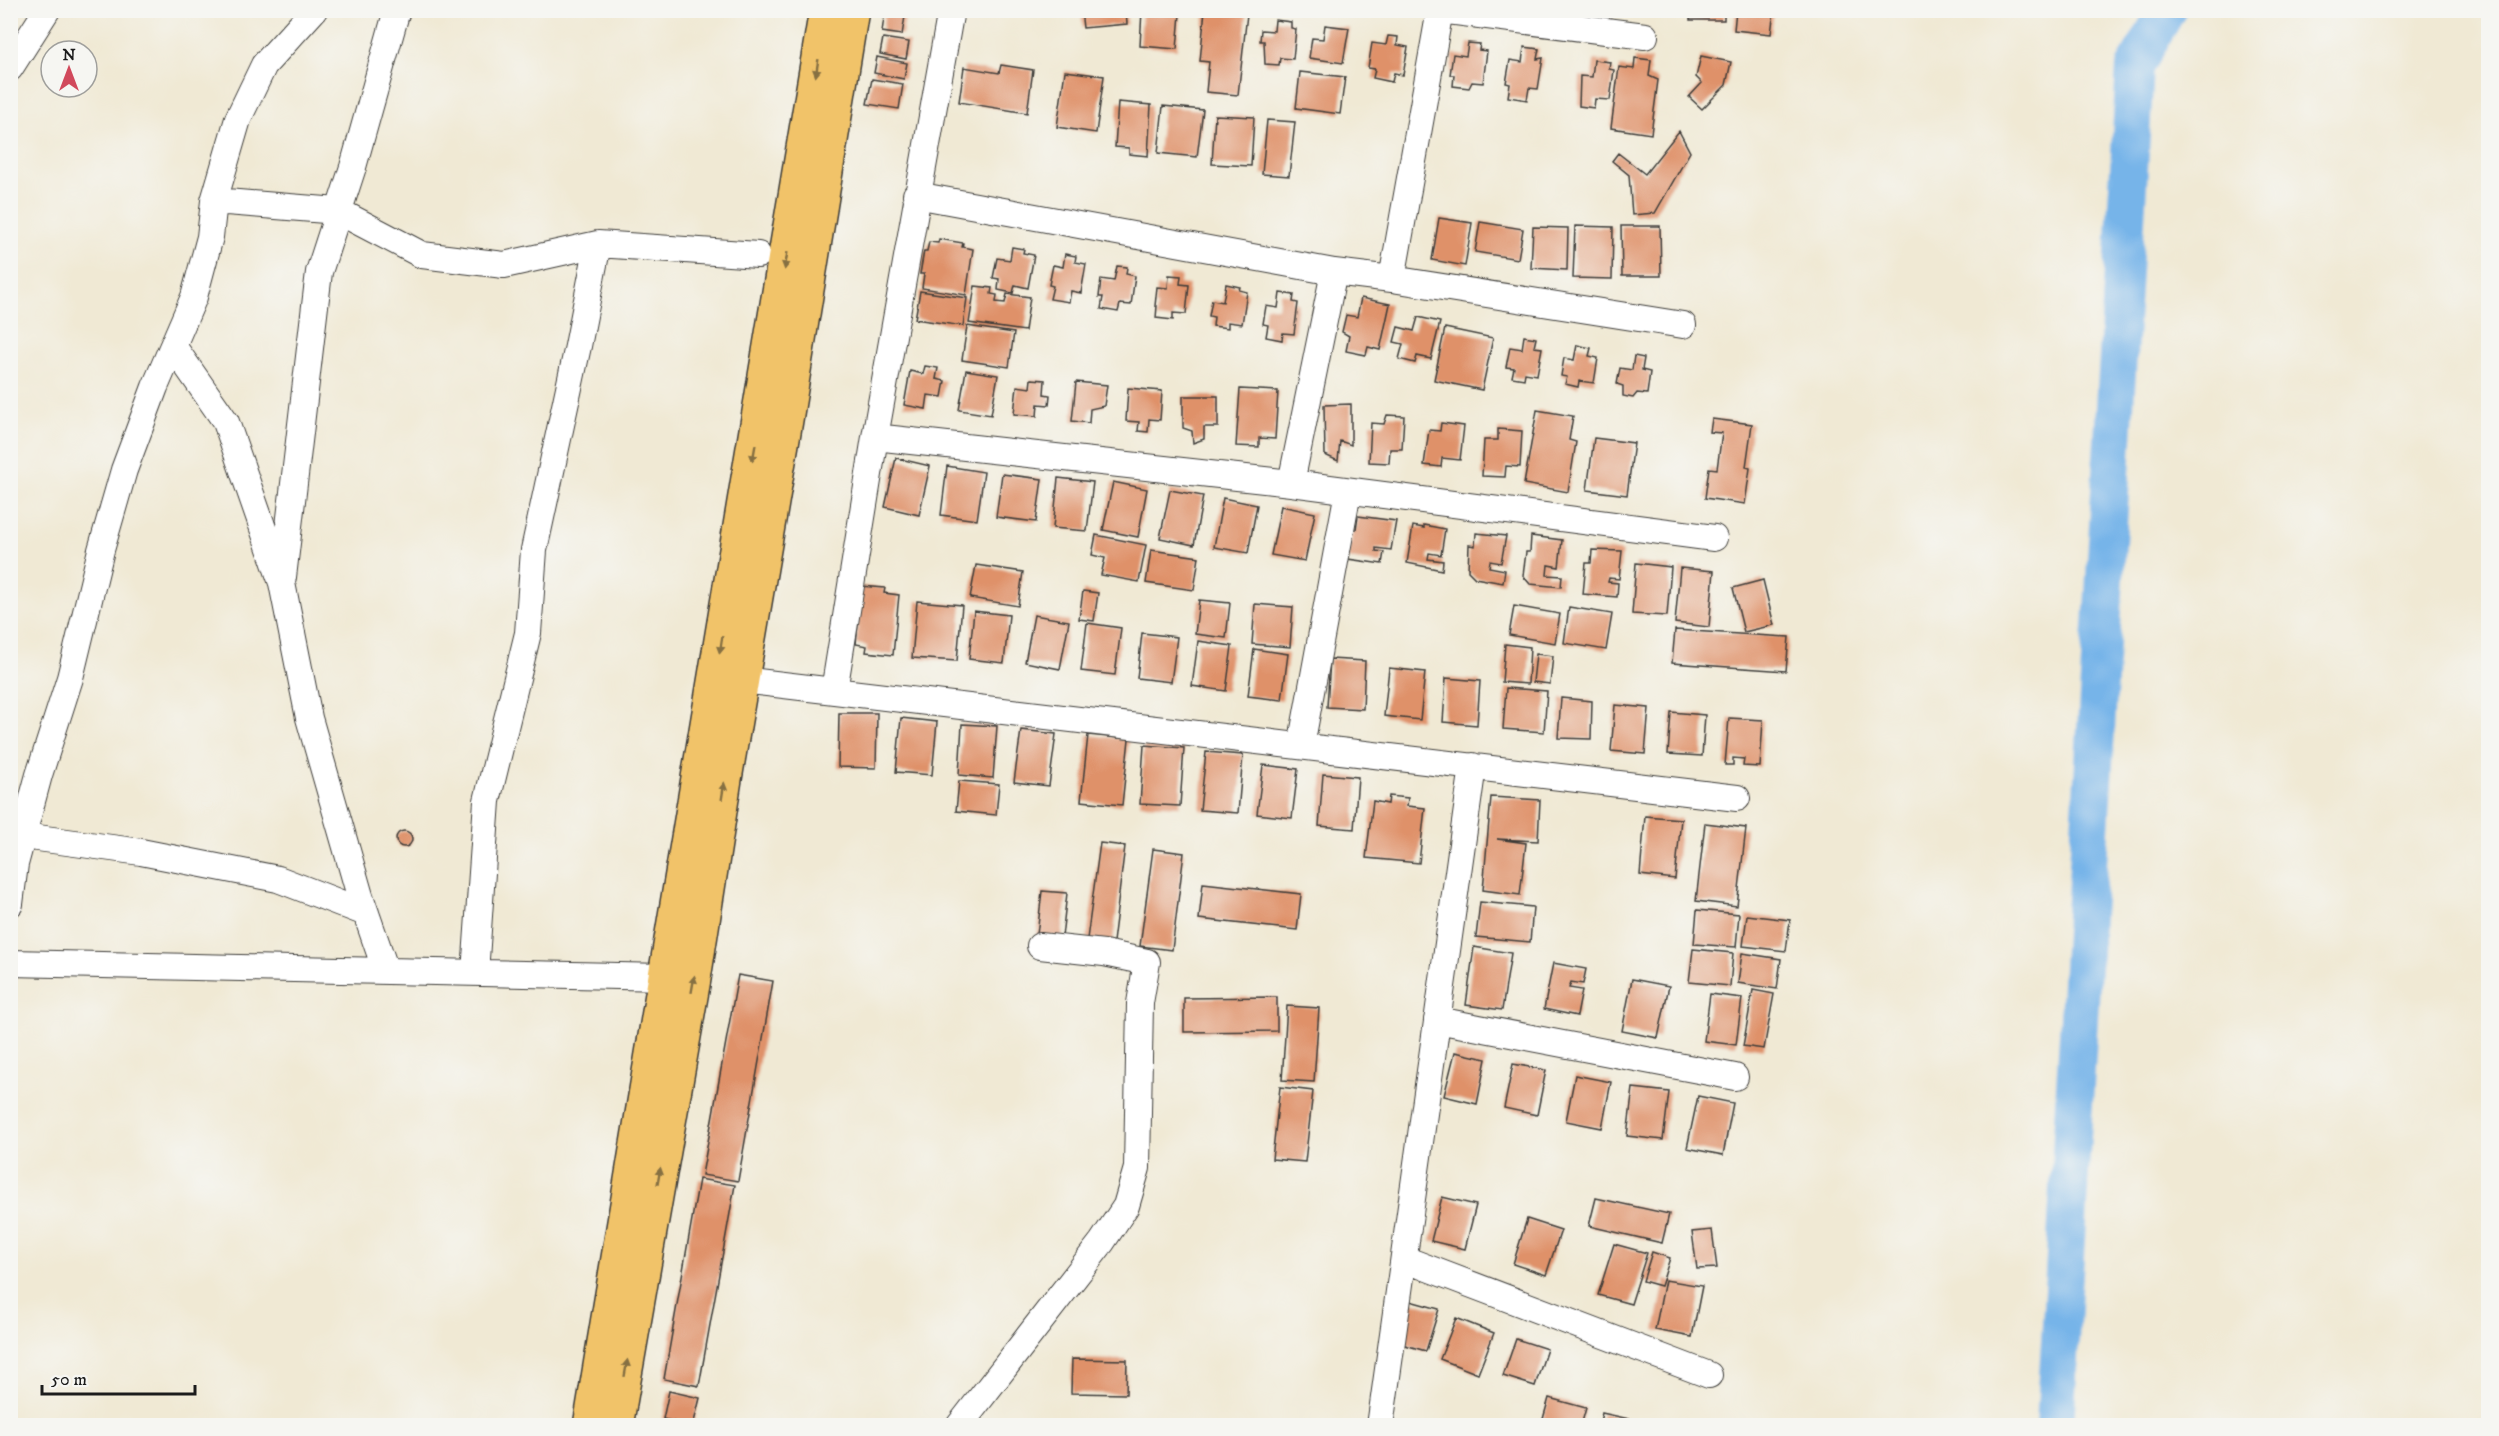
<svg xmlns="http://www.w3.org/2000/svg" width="2499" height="1436" font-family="'IM FELL DW Pica',serif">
<rect width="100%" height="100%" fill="#f6f6f2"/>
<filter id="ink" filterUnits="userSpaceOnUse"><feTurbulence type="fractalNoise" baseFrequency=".0167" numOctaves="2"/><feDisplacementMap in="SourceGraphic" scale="12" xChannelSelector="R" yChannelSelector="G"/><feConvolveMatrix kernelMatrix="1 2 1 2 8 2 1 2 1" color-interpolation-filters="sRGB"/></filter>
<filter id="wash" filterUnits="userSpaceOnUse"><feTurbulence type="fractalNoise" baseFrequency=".008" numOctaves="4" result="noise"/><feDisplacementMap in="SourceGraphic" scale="24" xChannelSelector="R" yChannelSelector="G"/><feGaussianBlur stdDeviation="1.35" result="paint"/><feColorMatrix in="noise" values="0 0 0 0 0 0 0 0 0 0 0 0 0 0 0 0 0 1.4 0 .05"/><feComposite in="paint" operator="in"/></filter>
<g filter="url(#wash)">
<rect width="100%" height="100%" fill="#f0e9d4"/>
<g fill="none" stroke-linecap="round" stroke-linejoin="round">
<path stroke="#76b4e9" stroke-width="38" d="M2055 1426 2135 67 2167 10"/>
</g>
<g id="blocks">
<path fill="#df9169" d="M885 10H906L902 35 882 32Z
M1081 10H1126L1127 24 1083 28Z
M1142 10H1169L1168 13 1180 14 1177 49 1140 46Z
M1205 10 1247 14 1238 95 1206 92 1209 62 1200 61Z
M1690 10H1724V20H1690Z
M1736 10H1774L1771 34 1734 30Z
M1275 20 1291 22V28L1296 29 1293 59 1280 58 1279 65 1265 64 1264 41H1260L1261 30 1274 31Z
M1325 25 1349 28 1343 63 1309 58 1312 38 1323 39Z
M1388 36 1398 37 1397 45 1408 47 1403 75 1394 73 1392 82 1373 78 1375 69 1368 68 1372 43 1386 45Z
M883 38 909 42 906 59 880 54Z
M1468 43 1480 44 1479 50 1487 51 1483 83 1472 82 1469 88 1453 86 1454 75H1450L1453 54 1466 56Z
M1524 47 1539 49 1537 59 1543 58 1538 89 1529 88 1527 100 1508 97 1510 84 1506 83 1510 60 1522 62Z
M1701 56 1731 62 1726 85 1702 109 1689 97 1702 83 1696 77Z
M877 57 907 63 904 79 874 73Z
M1635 58 1651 60 1649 76 1658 80 1651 134 1611 128 1619 67 1634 69Z
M1594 60 1610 62 1609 69 1614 70 1610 100 1595 99 1594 108 1579 106 1580 76 1592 77Z
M1001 65 1033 70 1027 113 959 102 964 67 999 73Z
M1065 71 1104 76 1096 133 1057 127Z
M1300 72 1345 77 1340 114 1296 108Z
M872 79 903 84 899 109 867 104Z
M1118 102 1151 105 1148 156 1129 154V148L1115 147Z
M1163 106 1203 110 1197 157 1158 153Z
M1215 115 1254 117 1251 166 1212 164Z
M1267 120 1295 122 1289 176 1262 174Z
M1679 131 1690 152 1655 213 1632 215 1629 175 1612 161 1618 153 1645 174Z
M1439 218 1472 223 1465 266 1432 260Z
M1480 222 1523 229 1518 259 1475 252Z
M1575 226 1613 227 1612 279 1573 278Z
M1621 226H1660L1661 276H1622Z
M1533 227 1568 228 1567 270 1531 268Z
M939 239 963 243 962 247 973 249 966 295 922 288 924 274H920L924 251H927L929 242 938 243Z
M1012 247 1024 249 1023 253 1034 255 1028 288 1015 285 1013 293 998 290 999 279 993 278 997 258 1010 260Z
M1065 254 1076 256 1075 262 1086 264 1081 293 1071 291 1069 302 1050 299 1053 286 1049 285 1053 265 1063 267Z
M1117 266 1127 267 1126 274 1135 276 1131 305 1120 304 1118 312 1101 309 1103 297H1099L1101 279 1114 281Z
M1169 275 1181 276 1180 284 1189 285 1186 314 1173 313V320L1156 318 1157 306H1155L1157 287 1168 288Z
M1226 284 1240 287 1239 290 1247 292 1242 324 1228 322V328L1213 326 1214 317 1209 316 1212 300 1223 302Z
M975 286 992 288 991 294 997 295 996 302 1005 303 1007 294 1030 297 1025 331 969 323Z
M920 291 967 298 963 326 915 319Z
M1280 293 1294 295 1293 302 1298 303 1294 334 1283 333 1282 340 1266 337 1268 325 1263 324 1266 306 1278 308Z
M1361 298 1390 304 1380 350 1368 347 1366 355 1346 351 1349 336 1342 332 1346 315 1357 317Z
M1418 317 1440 322 1431 359 1417 356 1415 363 1399 359 1403 344 1394 342 1398 327 1414 331Z
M967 326 1014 333 1009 367 962 360Z
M1445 328 1493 338 1482 390 1434 380Z
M1524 336 1536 338 1534 347 1542 348 1537 375 1525 373 1524 379 1512 377 1514 368 1506 367 1510 347 1522 349Z
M1577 345 1591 348 1589 356 1598 358 1594 383 1579 381 1578 387 1565 384 1567 377 1561 376 1564 358 1574 360Z
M1634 356 1644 358 1642 370 1650 372 1647 394 1637 393 1633 398 1623 396V386L1617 384 1620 368 1632 370Z
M925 366 938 368 936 379 945 381 942 397 928 395 926 409 904 405 910 371 923 374Z
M966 370 998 375 991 415 959 410Z
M1031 379 1045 380 1044 394 1050 395 1049 405 1038 404 1037 416 1014 414 1017 386 1030 388Z
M1076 382 1107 385 1104 406 1090 409 1089 423 1072 421Z
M1128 388 1162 391 1160 420 1149 419 1148 432 1138 431 1139 422 1126 421Z
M1240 389 1278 391 1275 439 1259 438V447L1236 446Z
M1183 396H1218V427H1204V439L1193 443 1192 431 1183 428Z
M1351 404V445L1340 441 1338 461 1325 455 1324 405Z
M1537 410 1573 416 1569 440 1576 442 1568 492 1524 484Z
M1387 415 1404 416 1402 449H1390L1389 463 1369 462 1371 423 1384 424Z
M1712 419 1752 424 1746 467 1750 468 1745 504 1705 498 1709 468 1717 469 1722 433 1710 432Z
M1441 423 1464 426 1460 460 1442 458 1441 467 1424 465 1429 430 1440 431Z
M1498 429 1522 431 1520 467 1506 466 1505 477 1482 476 1484 440H1498Z
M1594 438 1634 443 1627 495 1587 490Z
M896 458 930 466 919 515 885 507Z
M947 466 984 472 977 520 941 515Z
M1002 474 1042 479 1036 522 996 517Z
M1058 478 1093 482 1087 531 1053 528Z
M1113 482 1147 489 1138 537 1103 530Z
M1170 490 1203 496 1194 545 1160 538Z
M1223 498 1257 505 1248 553 1214 547Z
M1281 506 1315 513 1305 561 1271 555Z
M1358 516 1396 521 1391 550 1376 548V551L1384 552 1382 564 1348 559 1353 528 1356 529Z
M1424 525 1445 529 1441 555 1429 553 1428 559 1443 561 1442 570 1407 563 1413 526 1424 528Z
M1476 533 1506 536 1501 563 1490 561 1489 567 1505 570 1503 583 1475 578 1468 571 1469 545 1475 546Z
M1096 535 1146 545 1139 582 1101 575 1105 558 1092 555Z
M1531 536 1562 540 1559 567 1548 565 1547 575 1562 576 1561 587 1530 584 1523 576 1526 552H1530Z
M1151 550 1199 557 1194 590 1146 583Z
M1592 550 1622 551 1619 579 1609 578 1608 582 1618 583 1617 597 1583 594 1586 563H1591Z
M1636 563 1671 567 1667 616 1632 614Z
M976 565 1023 572 1018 606 970 598Z
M1680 568 1714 571 1709 627 1675 623Z
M1763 580 1774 625 1744 632 1733 588Z
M861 586 885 588 884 593 899 595 893 655 866 652 867 646 856 644Z
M1083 591 1098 593 1094 621 1079 619Z
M1199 600 1230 603 1226 638 1195 634Z
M917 601 962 605 957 661 912 658Z
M1255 604 1293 607 1290 647 1252 644Z
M1514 606 1560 614 1555 643 1509 635Z
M1569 607 1612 614 1606 650 1564 643Z
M974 611 1009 615 1004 663 969 659Z
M1034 615 1069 621 1060 669 1025 662Z
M1087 623 1121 628 1115 675 1081 671Z
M1675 630 1789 637 1786 671 1672 663Z
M1142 633 1177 637 1171 682 1137 678Z
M1198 641 1232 646 1226 691 1192 686Z
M1505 644 1530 647 1528 684 1502 682Z
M1254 649 1288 654 1282 700 1248 696Z
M1536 654 1553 656 1550 684 1533 682Z
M1330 659 1365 661 1363 709 1327 707Z
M1389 668 1425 672 1420 720 1384 716Z
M1446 678 1480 681 1477 725 1443 722Z
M1506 688 1547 691 1544 732 1503 729Z
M1561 698 1592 701 1591 739 1558 738Z
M1615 705 1649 708 1645 754 1611 751Z
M1671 712 1705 715 1702 756 1668 754Z
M839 713H877L876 768 838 767Z
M901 718 937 722 932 775 896 772Z
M1729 718 1763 720 1760 767 1743 766 1744 759 1733 758V765H1725Z
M962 724 997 726 993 778 959 775Z
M1021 730 1056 734 1049 786 1014 782Z
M1088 735 1129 739 1122 805 1081 801Z
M1144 745 1184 748 1180 806 1140 804Z
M1206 752 1243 755 1238 813 1200 810Z
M1263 765 1298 769 1292 818 1257 814Z
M1323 774 1358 777 1354 829 1319 826Z
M959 781 999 784 996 815 956 811Z
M1389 796 1408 798 1407 806 1425 808 1419 863 1366 858 1373 801 1388 804Z
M1491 797 1540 800 1538 841 1497 839 1526 843 1520 895 1483 890Z
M1645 816 1681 819 1675 879 1640 875Z
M1705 823 1746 828 1737 906 1696 901Z
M396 839a8 8 0 1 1 16 0a8 8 0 1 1-16 0Z
M1100 843 1125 846 1113 942 1087 939Z
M1153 849 1184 853 1172 950 1140 946Z
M1203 883 1301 894 1297 930 1199 919Z
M1042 891 1067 893 1062 937 1037 935Z
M1480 902 1533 907 1530 942 1476 937Z
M1697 910 1739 914 1736 947 1694 944Z
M1747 915 1790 920 1786 951 1743 946Z
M1474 947 1511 953 1502 1010 1466 1005Z
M1693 949 1733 953 1730 986 1689 982Z
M1742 953 1781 959 1777 989 1738 983Z
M1553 963 1586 969 1583 984 1571 982 1569 988 1582 990 1577 1016 1544 1009Z
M738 975 773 981 738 1181 702 1175Z
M1632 979 1669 986 1658 1038 1622 1031Z
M1753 990 1774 994 1764 1049 1743 1046Z
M1710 994 1742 998 1736 1045 1704 1041Z
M1277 997V1031L1184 1032V998Z
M1287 1006 1319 1008 1314 1082 1282 1080Z
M1455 1052 1486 1059 1477 1104 1444 1096Z
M1513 1064 1546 1070 1537 1115 1504 1108Z
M1575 1075 1611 1082 1602 1128 1566 1121Z
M1280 1087 1313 1091 1305 1162 1272 1159Z
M1633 1088 1669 1092 1663 1140 1627 1136Z
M1698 1096 1733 1103 1723 1155 1687 1148Z
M699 1179 735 1185 699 1386 664 1379Z
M1442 1197 1476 1205 1465 1249 1431 1241Z
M1596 1198 1669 1214 1662 1243 1589 1226Z
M1527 1219 1561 1230 1546 1275 1513 1264Z
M1712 1230 1717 1268 1697 1269 1692 1232Z
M1614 1244 1647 1253 1631 1304 1598 1295Z
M1652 1252 1670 1258 1661 1286 1643 1281Z
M1665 1280 1702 1286 1692 1337 1655 1330Z
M1410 1301 1439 1309 1426 1351 1398 1343Z
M1456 1318 1494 1333 1478 1374 1440 1359Z
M1516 1339 1547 1349 1535 1386 1503 1376Z
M1072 1359 1127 1360 1126 1394 1071 1393Z
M669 1391 700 1398 693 1426 663 1419Z
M1549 1398 1586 1408 1581 1426H1541Z
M1602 1413 1634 1420 1632 1426H1599Z"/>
</g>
</g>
<g filter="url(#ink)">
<use href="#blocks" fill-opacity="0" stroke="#3c3b38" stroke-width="1.5"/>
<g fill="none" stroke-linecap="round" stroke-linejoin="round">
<defs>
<path id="minor" d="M1440 10 1645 36
M10 68 47 10
M916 195 1334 272 1392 279 1683 325
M214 201 338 211 422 255 504 265 598 244
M1392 279 1440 10
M173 346 226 422 282 583 309 718 360 896 386 971
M875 437 1291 483 1714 538
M1291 483 1334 272
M283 577 319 272 353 167 397 10
M742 680 1737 798
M834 691 875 437 951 10
M1301 746 1348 491
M10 830 23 836 141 852 278 879 366 913
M10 904 15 864 39 775 70 678 101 550 124 470 155 387 194 297 210 237 214 201 238 119 264 65 314 10
M10 963 666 977
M475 973 487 801 528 633 534 550 578 346 598 244 758 255
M1437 1020 1735 1077
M1404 1259 1709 1375
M959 1426 1102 1242 1126 1206 1137 1168 1140 1003 1147 962 1104 953 1040 946
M1380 1426 1473 766"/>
<path id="major" d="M590 1426 826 10
M616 1426 694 979 725 779 786 420 852 10"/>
</defs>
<use href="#minor" stroke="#3c3b38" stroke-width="28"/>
<use href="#major" stroke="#3c3b38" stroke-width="36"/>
<use href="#minor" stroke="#fff" stroke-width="26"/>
<use href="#major" stroke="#f1c369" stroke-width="33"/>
</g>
<defs><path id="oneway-solid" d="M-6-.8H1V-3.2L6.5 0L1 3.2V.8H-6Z" transform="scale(1.5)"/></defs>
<g fill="#867042">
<use href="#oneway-solid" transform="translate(817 68) rotate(99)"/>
<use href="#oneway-solid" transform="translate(786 261) rotate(99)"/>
<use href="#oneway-solid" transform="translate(754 453) rotate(100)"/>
<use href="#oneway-solid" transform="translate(721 645) rotate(99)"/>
<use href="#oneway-solid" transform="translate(723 791) rotate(-81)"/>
<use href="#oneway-solid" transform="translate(693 984) rotate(-80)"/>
<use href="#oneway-solid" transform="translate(659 1176) rotate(-80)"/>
<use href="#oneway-solid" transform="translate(626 1368) rotate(-80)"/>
</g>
</g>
<rect width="2499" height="1436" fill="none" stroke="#f6f6f2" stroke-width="36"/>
<g transform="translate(69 69)"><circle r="28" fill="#f6f6f2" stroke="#9f9f9c" stroke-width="1.5"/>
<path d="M0-4.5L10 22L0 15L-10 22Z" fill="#d1495b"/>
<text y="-9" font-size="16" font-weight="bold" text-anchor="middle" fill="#1c1c1c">N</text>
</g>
<path d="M42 1385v9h153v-9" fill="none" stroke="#1c1c1c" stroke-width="3"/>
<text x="51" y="1385" font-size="18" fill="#1c1c1c" stroke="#f6f6f2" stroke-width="4.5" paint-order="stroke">50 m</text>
</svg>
